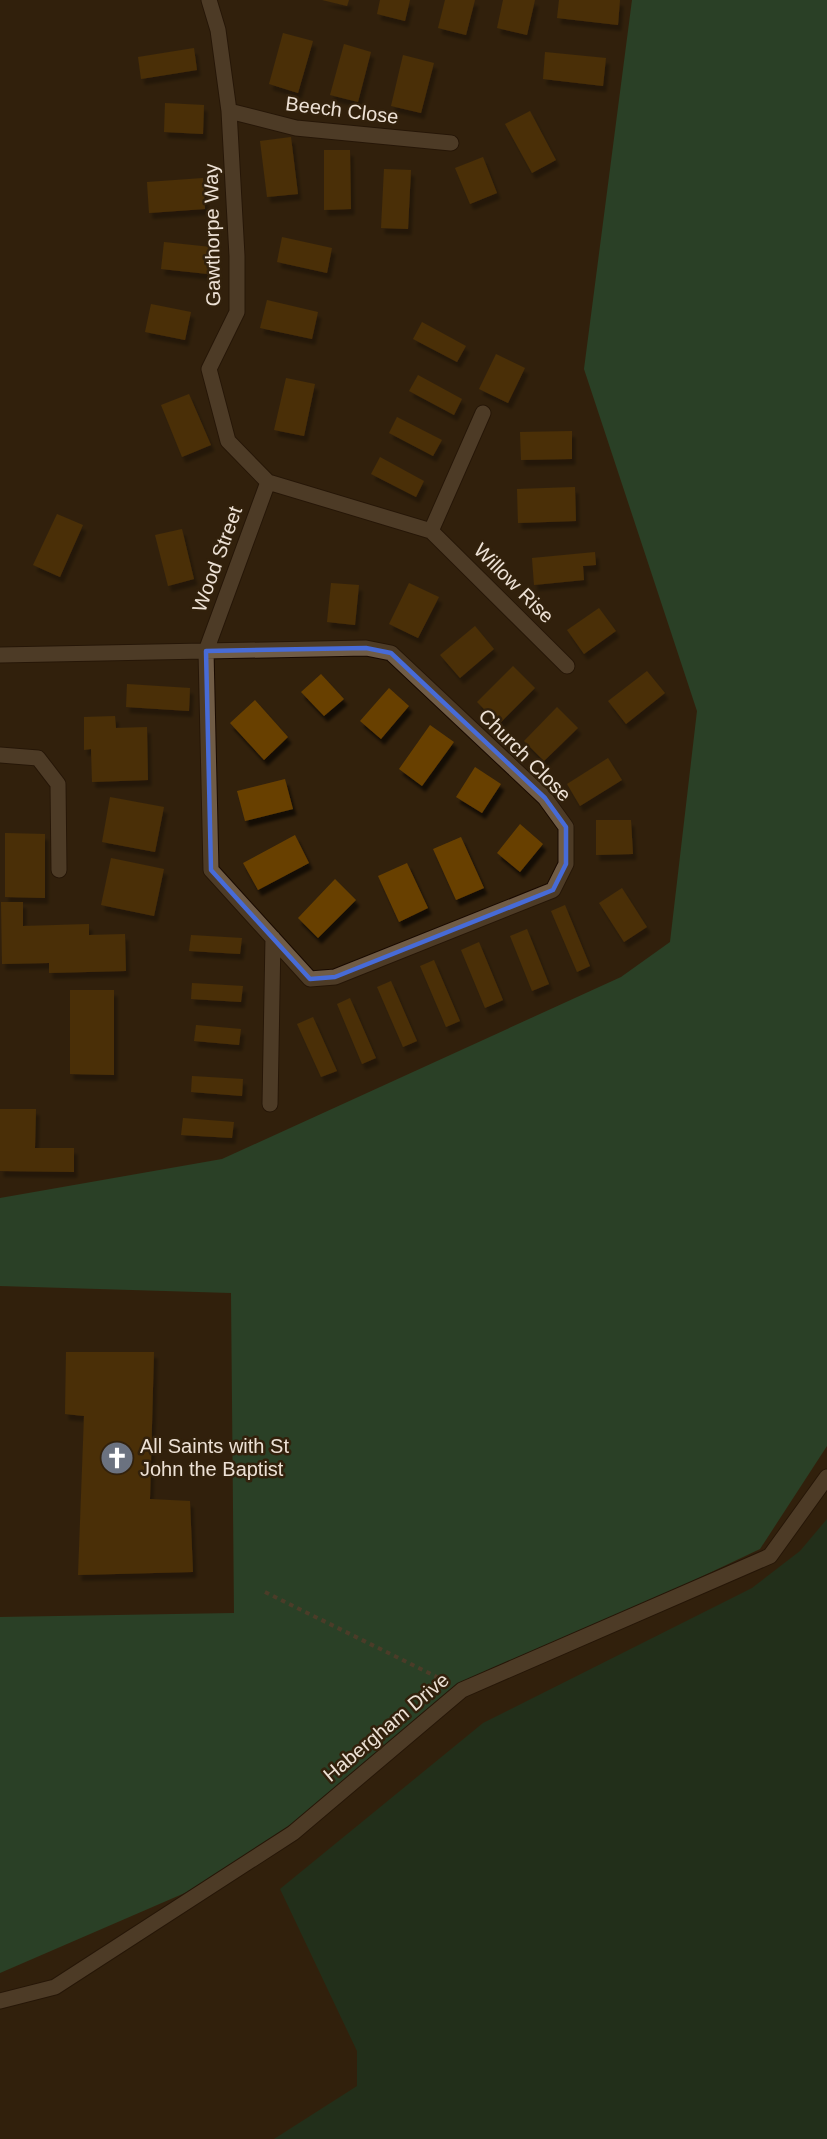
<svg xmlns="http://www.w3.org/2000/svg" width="827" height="2139" font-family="Helvetica,sans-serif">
<defs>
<filter id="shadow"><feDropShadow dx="3.5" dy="6" stdDeviation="1.5" flood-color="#0009"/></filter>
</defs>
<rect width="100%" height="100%" fill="#32210c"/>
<path fill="#10422a" d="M827 1519V2139H274L357 2086V2051L280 1889 483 1723 752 1588 800 1551Z"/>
<path fill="#226745" d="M632 0H827V1446L760 1549 462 1690 231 1873 0 1973V1617L234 1613 231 1293 0 1286V1198L222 1159 621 977 670 942 697 711 584 369Z"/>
<path fill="#684100" filter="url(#shadow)" d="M322 0H349L347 6Z
M380 0H410L405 21 377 14Z
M445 0H475L466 35 438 28Z
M503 0H535L527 35 497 28Z
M559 0H620L618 25 557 18Z
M283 33 313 41 298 93 269 84Z
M344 44 371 52 358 102 330 95Z
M194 48 197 70 141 79 138 57Z
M545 52 606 58 603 86 543 79Z
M403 55 434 63 421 113 391 106Z
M165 103 204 105 203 134 164 132Z
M530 111 556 160 532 173 505 124Z
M291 137 298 194 267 197 260 141Z
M324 150H350L351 209 324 210Z
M483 157 497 193 470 204 455 168Z
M384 169 411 170 408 229 381 228Z
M203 178 205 209 149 213 147 182Z
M282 237 332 248 327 273 277 262Z
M164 242 211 247 208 274 161 269Z
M267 300 318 312 312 339 260 328Z
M151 304 191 312 185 340 145 332Z
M422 322 466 346 457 362 413 339Z
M496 354 525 368 508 403 479 389Z
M418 375 462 399 454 415 409 391Z
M286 378 315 384 304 436 274 430Z
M189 394 211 445 182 457 161 405Z
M397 417 442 440 433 456 389 433Z
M572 431V459L521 460 520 432Z
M380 457 424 481 416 497 371 474Z
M575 487 576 521 518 523 517 489Z
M57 514 83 525 60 577 33 565Z
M182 529 194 579 168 586 155 535Z
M595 552 596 565 583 566 584 580 534 585 532 558Z
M331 583 359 585 355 625 327 622Z
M409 583 439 597 418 638 389 624Z
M599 608 616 631 584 654 567 630Z
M475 626 494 649 460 678 440 655Z
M513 666 535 688 499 724 477 702Z
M647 671 665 693 626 724 608 701Z
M321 674 344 699 324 716 301 692Z
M127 684 190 688 189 711 126 707Z
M389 688 409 706 381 739 360 721Z
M255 700 288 737 264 760 230 723Z
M557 707 578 728 544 761 524 741Z
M115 716 116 728 147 727 148 780 92 782 91 749 84 750V717Z
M430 725 454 742 422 786 399 769Z
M608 758 622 780 580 806 567 784Z
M475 767 501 784 482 813 456 797Z
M285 779 293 809 245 821 237 791Z
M110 797 164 807 155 852 102 842Z
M596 820H631L633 854 596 855Z
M520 824 543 844 520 872 497 853Z
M5 833 45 834V898L5 897Z
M295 835 309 863 258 890 243 863Z
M461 837 484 888 456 900 433 849Z
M111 858 164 869 154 916 101 905Z
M407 863 428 908 399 922 378 876Z
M335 879 356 900 318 938 298 918Z
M622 888 647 927 624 942 599 903Z
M1 902H23V926L89 924V935L125 934 126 971 49 973V963L2 964Z
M565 905 590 966 577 972 551 911Z
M527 929 549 984 532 991 510 936Z
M191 935 242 938 240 954 189 951Z
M479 942 503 1000 485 1008 461 950Z
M434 960 460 1021 446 1027 420 966Z
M391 981 417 1041 403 1047 377 987Z
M192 983 243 986 241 1002 191 999Z
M70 990H114V1075L70 1074Z
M350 998 376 1058 362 1064 337 1004Z
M313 1017 337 1071 321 1077 297 1024Z
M196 1025 241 1029 239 1045 194 1041Z
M192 1076 243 1079 242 1096 191 1092Z
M0 1109H36L35 1148H74V1172L0 1171Z
M183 1118 234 1122 232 1138 181 1135Z
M66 1352H154L150 1499 190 1501 193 1572 78 1575 84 1416 65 1414Z"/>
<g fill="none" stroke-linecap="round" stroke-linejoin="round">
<defs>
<path id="lane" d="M0 2001 55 1987 293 1833 462 1690 770 1556 827 1477"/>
<path id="street" d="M209 0 218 30 229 111 237 256V312L209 369 228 441 268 482 431 531 567 666
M229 111 296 128 451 143
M431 531 483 413
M0 655 366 648 391 653 545 798 566 827V864L553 890 335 977 310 979 211 870 206 651 268 482
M0 755 38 758 58 784 59 870
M270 1104 273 938"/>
</defs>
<use href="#lane" stroke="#190a00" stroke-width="17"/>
<use href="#street" stroke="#190a00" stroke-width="17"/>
<path stroke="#6c5d4a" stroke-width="4" stroke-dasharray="4.5 4.5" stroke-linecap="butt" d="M265 1592 439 1678"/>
<use href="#lane" stroke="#705c46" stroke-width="15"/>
<use href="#street" stroke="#705c46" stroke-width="15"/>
</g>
<path d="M0 0H827V2139H0ZM366 648 391 653 545 798 566 827V864L553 890 335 977 310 979 211 870 206 651Z" fill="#32210c" fill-opacity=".55" fill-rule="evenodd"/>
<path fill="none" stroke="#476bd7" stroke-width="4.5" stroke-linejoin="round" d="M366 648 391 653 545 798 566 827V864L553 890 335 977 310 979 211 870 206 651Z"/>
<defs>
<symbol id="church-disc" viewBox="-11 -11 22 22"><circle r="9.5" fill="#6b7280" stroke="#32210c"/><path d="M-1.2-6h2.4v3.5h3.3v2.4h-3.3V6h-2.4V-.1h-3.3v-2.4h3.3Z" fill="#fff"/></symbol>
</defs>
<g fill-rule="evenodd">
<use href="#church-disc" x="98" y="1439" width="38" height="38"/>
</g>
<g text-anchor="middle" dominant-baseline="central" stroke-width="5" stroke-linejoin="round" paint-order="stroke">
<g font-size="20" fill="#ede1d5" stroke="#32210c">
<text transform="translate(342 110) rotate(7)">Beech Close</text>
<text transform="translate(212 235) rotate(-91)">Gawthorpe Way</text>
<text transform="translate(217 559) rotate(-70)">Wood Street</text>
<text transform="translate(514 583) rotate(45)">Willow Rise</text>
<text transform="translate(525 755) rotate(45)">Church Close</text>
<text transform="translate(386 1727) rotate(-40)">Habergham Drive</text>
</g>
<g font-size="20" fill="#ede1d5" stroke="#32210c" text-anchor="start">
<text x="140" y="1446">All Saints with St<tspan x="140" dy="23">John the Baptist</tspan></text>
</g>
</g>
</svg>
